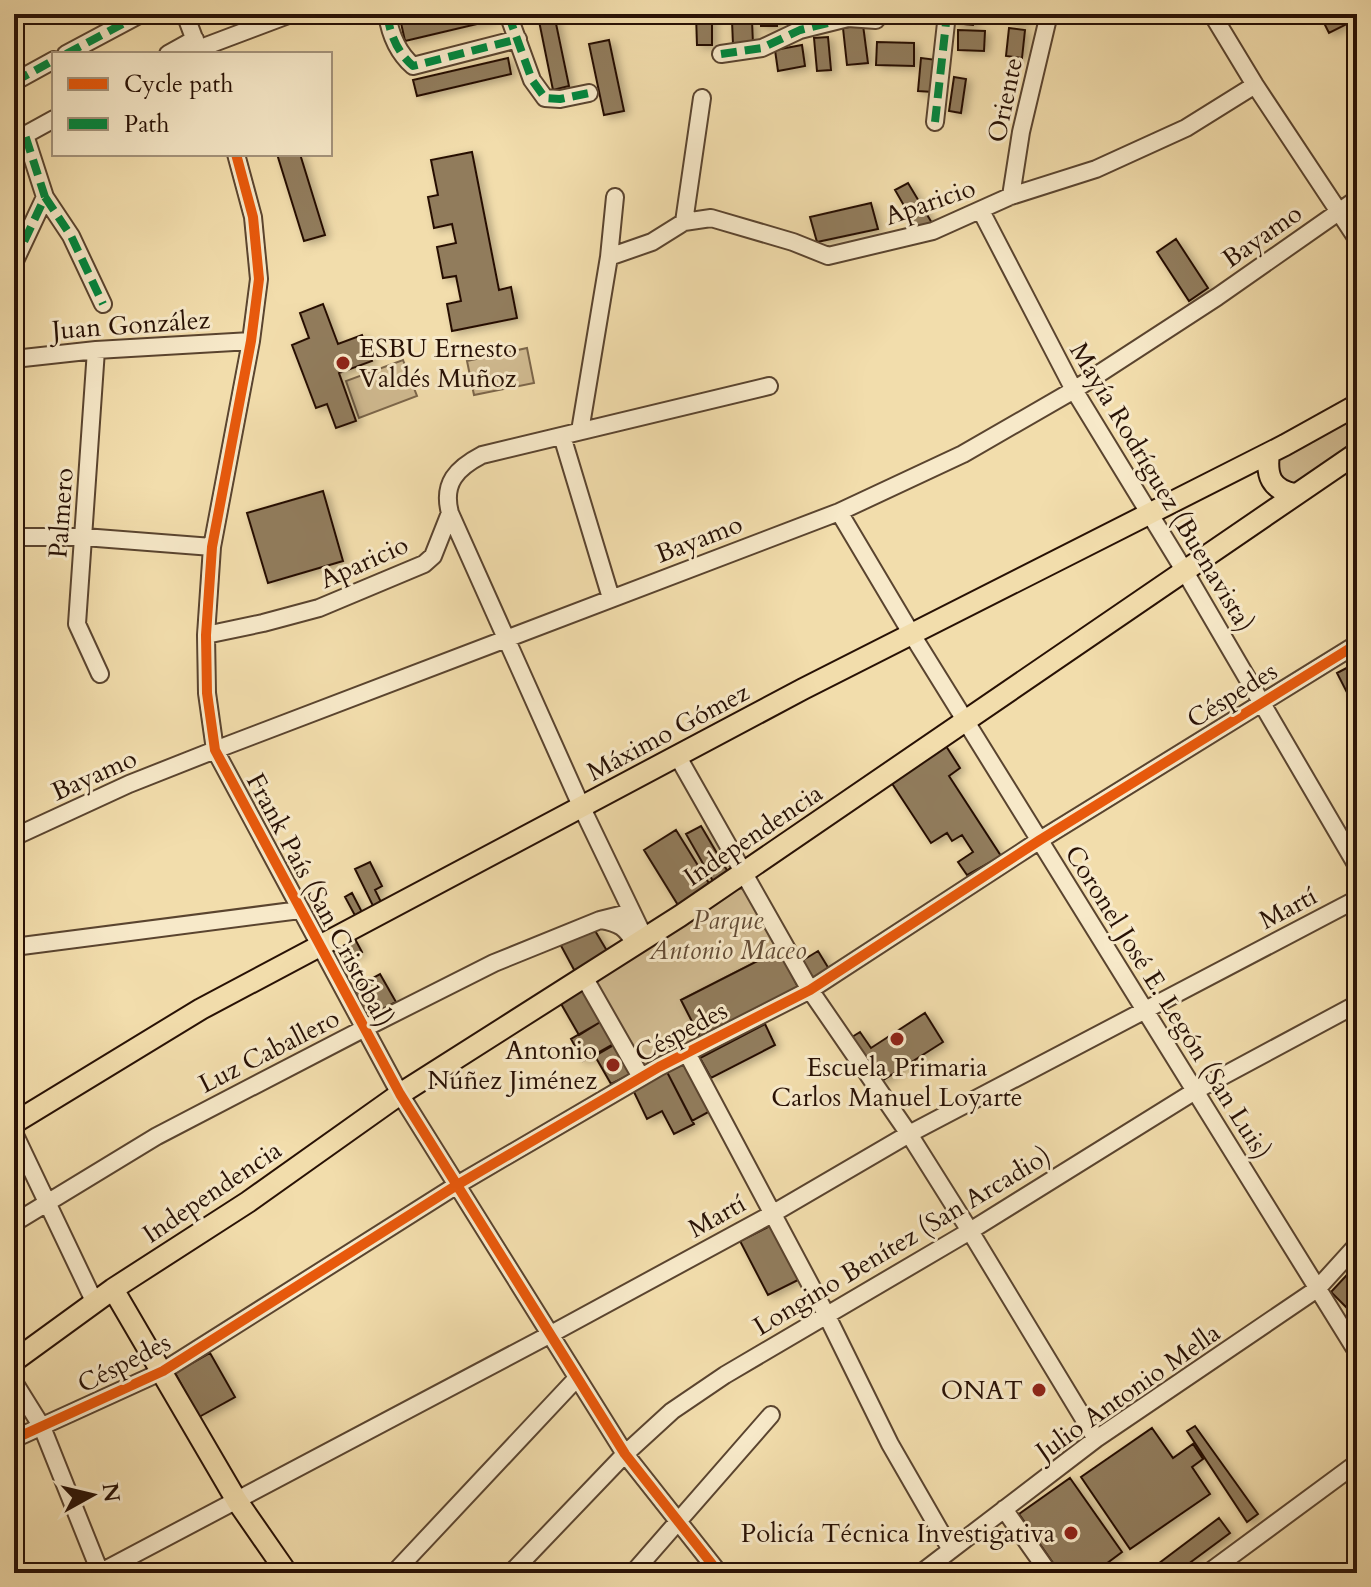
<svg xmlns="http://www.w3.org/2000/svg" width="1371" height="1587" font-family="Cardo,serif">
<defs>
<filter id="shadow"><feDropShadow dx="4.5" dy="2.5" stdDeviation="4" flood-color="#0004"/></filter>
</defs>
<rect width="100%" height="100%" fill="#f2ddac"/>
<filter id="stains"><feTurbulence type="fractalNoise" baseFrequency=".0025" numOctaves="4"/><feColorMatrix values="0 0 0 0 .2 0 0 0 0 .09 0 0 0 0 .02 0 0 0 .5 -.17"/></filter>
<radialGradient id="worn" r=".72"><stop offset=".6" stop-color="#630" stop-opacity="0"/><stop offset="1" stop-color="#630" stop-opacity=".3"/></radialGradient>
<path fill="#d0ba90" stroke="#7c664a" stroke-width="2" d="M527 348 534 383 474 395 467 361Z
M403 360 417 396 359 418 346 381Z
M1357 412V442L1294 485 1279 477 1277 459Z
M732 888 743 889 779 950 681 1000 701 1039 646 1069 595 980Z"/>
<path fill="#917b5c" stroke="#281105" stroke-width="2" filter="url(#shadow)" d="M441 14H493L494 20 405 41 401 23Z
M554 14 569 86 553 90 538 16Z
M761 14H777V26H761Z
M955 14H974L973 25 954 23Z
M1011 14H1025V22L1010 21Z
M1331 14H1357V19L1329 33 1322 19Z
M696 15H712V45H697Z
M732 21H752L753 44H733Z
M863 25 868 63 847 65 843 28Z
M1009 28 1025 30 1022 58 1006 56Z
M958 30 985 31 984 51 958 50Z
M828 37 831 70 817 71 814 38Z
M609 40 624 111 604 115 589 44Z
M877 42 914 43V66L876 65Z
M802 45 805 66 778 71 775 50Z
M508 58 511 74 417 96 413 80Z
M921 58 937 60 933 92 918 91Z
M954 77 966 79 961 113 949 111Z
M472 152 499 290 511 287 517 318 452 331 447 304 461 301 456 276 443 278 437 247 456 243 452 224 434 228 428 197 438 195 431 160Z
M277 154H300L325 235 304 241Z
M908 183 932 223 918 230 895 190Z
M871 203 878 229 817 242 810 217Z
M1176 239 1208 288 1189 301 1157 252Z
M323 304 338 344 362 335 372 361 339 373 356 421 336 428 327 404 316 408 292 345 309 338 300 313Z
M323 491 343 561 268 583 247 513Z
M1356 663 1357 664V712L1337 673Z
M946 746 960 768 949 776 1001 856 967 875 958 862 973 852 962 835 952 841 947 833 931 843 891 782Z
M701 826 728 872 713 881 686 834Z
M676 830 710 885 678 905 644 850Z
M370 862 382 886 375 890 384 908 376 912 355 869Z
M352 893 365 918 358 921 345 897Z
M594 929 610 956 578 977 559 942Z
M355 939 362 952 337 964 330 951Z
M779 950 799 989 701 1039 681 1000Z
M818 951 829 969 812 981 800 962Z
M380 974 396 1002 366 1018 353 994 363 989 360 985Z
M583 989 602 1021 579 1035 560 1002Z
M925 1013 943 1042 880 1082 852 1037 860 1032 871 1048Z
M602 1021 615 1043 583 1061 571 1039Z
M765 1024 775 1045 711 1078 700 1058Z
M614 1045 631 1074 611 1084 595 1056Z
M688 1062 712 1110 692 1121 667 1072Z
M667 1072 694 1124 674 1134 662 1111 647 1119 633 1090Z
M772 1225 800 1279 768 1295 740 1241Z
M1357 1264V1298L1347 1308 1331 1292Z
M210 1353 235 1397 199 1417 175 1373Z
M1195 1426 1258 1514 1247 1522 1187 1431Z
M1152 1428 1173 1458 1193 1444 1203 1459 1192 1467 1210 1494 1130 1549 1081 1477Z
M1070 1478 1122 1552 1102 1567 1106 1573H1060L1019 1514Z
M1219 1518 1230 1533 1176 1573H1146Z"/>
<g fill="none" stroke-linecap="round" stroke-linejoin="round">
<defs>
<path id="minor" d="M185 14 200 54
M387 14C390 34 397 52 413 66L518 39
M508 14 532 80 545 98 560 99 589 93
M1212 14 1255 85 1357 239
M198 49 291 14
M66 54 141 14
M168 54 195 39
M721 54 762 48 800 30 848 18 876 20 877 14
M14 82 54 60
M935 122 947 14
M14 141 54 119
M236 154 253 217 259 279 251 341 212 547 206 635 207 693 215 750 400 1094 625 1454 719 1573
M1011 196 1021 132 1049 14
M45 197 71 236 103 304
M981 211 1074 390 1184 570 1357 866
M684 222 702 98
M609 257 652 242 684 222 711 218 793 242 828 256 933 231 1011 196 1096 169 1186 128 1255 85
M14 263 45 197 25 135
M96 350 77 624 100 674
M14 359 96 350 251 341
M580 431 609 257 615 197
M562 436 611 598
M839 512 911 633 1357 1352
M14 537H84L212 547
M206 635 263 623 319 608 424 564 433 556 450 513
M678 757 810 990 909 1134 970 1231 1096 1439
M14 837 129 784 215 750 839 512 963 454 1074 390 1217 297 1357 199
M601 920C620 923 626 928 635 944
M645 939 582 808 450 513C442 483 457 468 482 455L769 386
M14 947 300 910
M584 977 641 1077
M687 1053 826 1314 890 1444 951 1550
M14 1133 95 1303
M14 1223 157 1136 365 1028 494 963 600 920 632 912
M14 1382 42 1427 100 1572
M14 1439 163 1371 457 1185 659 1067 810 990 1040 840 1357 644
M1004 1509 1049 1573
M99 1573 551 1334 772 1214 909 1134 1357 899
M394 1573 577 1378
M511 1573 625 1454 672 1411 725 1375 970 1231 1195 1091 1357 1004
M633 1573 771 1415
M921 1573 1096 1439 1317 1289 1357 1245
M1208 1573 1357 1463"/>
<path id="major" d="M1269 453C1266 476 1271 489 1294 494
M14 1123 201 1009 803 689 1285 445 1357 405
M113 1289 237 1501 287 1573
M14 1361 113 1289 248 1202 400 1094 680 916 1357 453"/>
</defs>
<use href="#minor" stroke="#5a442f" stroke-width="20"/>
<use href="#major" stroke="#281105" stroke-width="24"/>
<use href="#minor" stroke="#f7e9c9" stroke-width="16"/>
<use href="#major" stroke="#f2ddac" stroke-width="20"/>
<path stroke="#00873e" stroke-width="8" stroke-dasharray="16 8" stroke-linecap="butt" d="M387 14C390 34 397 52 413 66L518 39
M508 14 532 80 545 98 560 99 589 93
M66 54 141 14
M721 54 762 48 800 30 848 18 876 20 877 14
M14 82 54 60
M935 122 947 14
M45 197 71 236 103 304
M14 263 45 197 25 135"/>
<defs>
<path id="cycleway" d="M236 154 253 217 259 279 251 341 212 547 206 635 207 693 215 750 400 1094 625 1454 719 1573
M14 1439 163 1371 457 1185 659 1067 810 990 1040 840 1357 644"/>
</defs>
<use href="#cycleway" stroke="#f7e9c9" stroke-width="15"/>
<use href="#cycleway" stroke="#e8590c" stroke-width="10"/>
</g>
<g fill="#8f2418" stroke="#f7e9c9" stroke-width="3">
<circle cx="343" cy="363" r="8"/>
<circle cx="897" cy="1039" r="8"/>
<circle cx="613" cy="1065" r="8"/>
<circle cx="1039" cy="1390" r="8"/>
<circle cx="1071" cy="1533" r="8"/>
</g>
<g text-anchor="middle" dominant-baseline="central" stroke-width="6" stroke-linejoin="round" paint-order="stroke">
<g font-size="26" fill="#281105" stroke="#f7e9c9">
<text transform="translate(1005 100) rotate(-78)">Oriente</text>
<text transform="translate(930 202) rotate(-19)">Aparicio</text>
<text transform="translate(1262 236) rotate(-35)">Bayamo</text>
<text transform="translate(131 325) rotate(-4)">Juan González</text>
<text transform="translate(1162 487) rotate(59)">Mayía Rodríguez (Buenavista)</text>
<text transform="translate(61 513) rotate(-86)">Palmero</text>
<text transform="translate(699 539) rotate(-21)">Bayamo</text>
<text transform="translate(364 562) rotate(-24)">Aparicio</text>
<text transform="translate(1232 695) rotate(-32)">Céspedes</text>
<text transform="translate(668 732) rotate(-28)">Máximo Gómez</text>
<text transform="translate(94 775) rotate(-24)">Bayamo</text>
<text transform="translate(753 835) rotate(-34)">Independencia</text>
<text transform="translate(320 900) rotate(62)">Frank País (San Cristóbal)</text>
<text transform="translate(1288 908) rotate(-28)">Martí</text>
<text transform="translate(1168 1002) rotate(58)">Coronel José E. Legón (San Luis)</text>
<text transform="translate(681 1032) rotate(-28)">Céspedes</text>
<text transform="translate(269 1051) rotate(-27)">Luz Caballero</text>
<text transform="translate(212 1192) rotate(-34)">Independencia</text>
<text transform="translate(717 1216) rotate(-29)">Martí</text>
<text transform="translate(902 1241) rotate(-31)">Longino Benítez (San Arcadio)</text>
<text transform="translate(124 1363) rotate(-27)">Céspedes</text>
<text transform="translate(1128 1392) rotate(-35)">Julio Antonio Mella</text>
</g>
<g font-size="26" fill="#281105" stroke="#f7e9c9" text-anchor="end">
<text x="359" y="348" text-anchor="start">ESBU Ernesto<tspan x="359" dy="30">Valdés Muñoz</tspan></text>
<text x="597" y="1050">Antonio<tspan x="597" dy="30">Núñez Jiménez</tspan></text>
<text x="897" y="1067" text-anchor="middle">Escuela Primaria<tspan x="897" dy="30">Carlos Manuel Loyarte</tspan></text>
<text x="1023" y="1390">ONAT</text>
<text x="1055" y="1533">Policía Técnica Investigativa</text>
</g>
<g font-size="26" font-style="italic" fill="#634c36" stroke="#f7e9c9">
<text x="728" y="920">Parque<tspan x="728" dy="30">Antonio Maceo</tspan></text>
</g>
</g>
<rect width="1371" height="1587" fill="none" stroke="#f2ddac" stroke-width="48"/>
<rect x="16" y="16" width="1339" height="1555" fill="none" stroke="#281105" stroke-width="4"/>
<rect x="24" y="24" width="1323" height="1539" fill="none" stroke="#281105" stroke-width="2"/>
<rect x="52" y="52" width="280" height="104" fill="#f7e9c9" stroke="#a4937b" stroke-width="2"/>
<rect x="68" y="78" width="40" height="12" fill="#e8590c" stroke="#a4937b" stroke-width="2"/>
<text x="124" y="92" font-size="24" fill="#281105">Cycle path</text>
<rect x="68" y="118" width="40" height="12" fill="#00873e" stroke="#a4937b" stroke-width="2"/>
<text x="124" y="132" font-size="24" fill="#281105">Path</text>
<g transform="translate(92 1495) rotate(82)" stroke="#f7e9c9" stroke-width="6" paint-order="stroke">
<path d="M0-6L14 30L0 20L-14 30Z" fill="#281105"/>
<text y="-12" font-size="22" font-weight="bold" text-anchor="middle" fill="#281105">N</text>
</g>
<rect width="100%" height="100%" filter="url(#stains)"/>
<rect width="100%" height="100%" fill="url(#worn)"/>
</svg>
